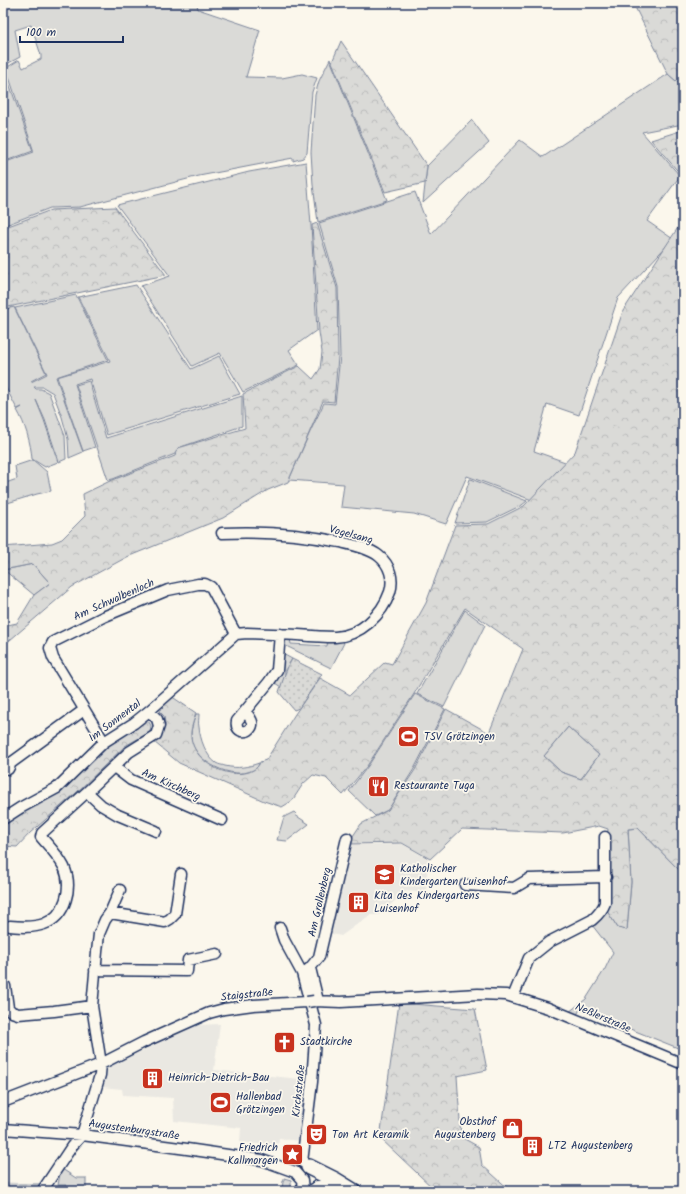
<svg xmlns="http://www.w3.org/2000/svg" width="686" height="1194" font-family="Kalam,sans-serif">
<defs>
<pattern id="forest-crowns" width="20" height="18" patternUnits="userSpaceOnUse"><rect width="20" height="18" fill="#dadad7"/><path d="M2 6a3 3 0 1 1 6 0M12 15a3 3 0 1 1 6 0" fill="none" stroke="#babbbb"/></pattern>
<pattern id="park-dots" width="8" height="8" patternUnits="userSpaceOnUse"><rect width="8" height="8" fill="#dadad7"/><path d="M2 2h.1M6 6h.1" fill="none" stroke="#babbbb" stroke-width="1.8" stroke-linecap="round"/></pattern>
</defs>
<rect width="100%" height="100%" fill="#fbf7ec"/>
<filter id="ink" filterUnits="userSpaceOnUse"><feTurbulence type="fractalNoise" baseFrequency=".025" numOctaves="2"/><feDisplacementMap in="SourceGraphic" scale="8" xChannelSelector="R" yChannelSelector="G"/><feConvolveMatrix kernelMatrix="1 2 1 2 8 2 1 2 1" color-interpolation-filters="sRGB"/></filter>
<g filter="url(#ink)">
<path fill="#eae8e2" d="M402 844 428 859 426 893 406 891 379 915H370L341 936 328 933 350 845Z
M220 1024 214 1070 310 1080 302 1141 279 1139 278 1146 240 1142 241 1128 174 1121 173 1098 123 1095 122 1089 102 1087 108 1067 198 1025Z"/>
<path fill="#dadad7" stroke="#7a849a" d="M3 3H198L197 4 198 9 260 30 246 77 282 78 302 74 317 78 312 92 307 153 303 158 293 161V158L199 176 80 207 50 208 3 226V163L34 152 6 68 19 60 23 68 41 59V55L31 25 15 30 20 57 3 66Z
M330 59 387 200 318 222 313 185 311 152 315 95 319 81Z
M4 69 33 151 3 162V70Z
M668 74 683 87V124L642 132 680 176 647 221 673 239 618 298 579 415 547 404 534 451 568 463 532 500 467 476 446 524 414 514 341 507 344 484 289 480 310 432 324 403 335 404 340 356 338 287 319 223 415 192 431 234 520 140 543 157Z
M472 120 489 143 423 203 427 166Z
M306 162 311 225 317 330 289 350 299 365 243 392 220 353 192 366 141 286 170 276 117 205 249 172Z
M136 285 191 369 219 356 240 394 107 435 90 379 75 384 95 447 83 451 57 377 110 361 78 297Z
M76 295 108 360 56 377 83 452 69 458 68 439 62 417 53 393 43 387H34L36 389H41L49 393 65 436 66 459 59 462 45 420 36 400 44 420 58 462 45 467 32 459C31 443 25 424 17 410L22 407 17 409 3 382V310L14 307 46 373 31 381V382L47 374 15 308Z
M89 381 106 438 242 396V426L178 448 175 454 113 479 108 480 76 385Z
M33 460 47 472 51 491 37 494 4 504 3 506V484L17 479 15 466Z
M470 479H471L527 501 522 505 487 522 455 523Z
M33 564 50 583 34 595 4 570Z
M465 610 485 625 444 707 417 694Z
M283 638 290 639 291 644 327 646 328 640H342L344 643 331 668 282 644Z
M281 653 292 659 285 670V676L281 687 272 681Z
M415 694 445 709 414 769 388 810 375 816 349 791 368 766Z
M196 714H199C199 718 198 723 199 727 200 739 206 756 216 763 219 765 223 765 225 766 238 769 248 767 259 763 258 769 253 770 248 772 227 778 190 759 191 735 191 728 194 720 196 714Z
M568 727 599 755 581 779 561 772 544 756Z
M294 812 296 814 295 815 309 824 287 841 277 840 284 817Z
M638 828 683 874V1050L580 1009 577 1015 569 1012 586 999 605 969 613 952 592 925 607 911 618 928 627 930 631 882 628 829Z
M62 1169 76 1178H86V1191H66V1185H58L60 1174Z
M284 1178 291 1180V1191H282L283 1181H284Z
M3 1184H44L40 1188 35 1191H3Z"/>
<path fill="url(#forest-crowns)" stroke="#7a849a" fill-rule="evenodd" d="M633 3H683V87L668 74Z
M341 41 427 166 425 183 385 192 332 62Z
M683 130V177L651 140Z
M115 207 166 275 3 308V228L51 210Z
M683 220V874L638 828 628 829 631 882 627 930 618 928 607 911V839L608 829 599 826 563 833 462 829 430 859 402 843 350 844 351 839 361 824 388 810 415 770 446 709 489 733 523 649 465 608 414 694 367 766 343 795 326 778 313 775 303 784 292 801 282 807 264 801 179 763 154 742 161 736 165 724 164 716 157 709 171 696 196 713C194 720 190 730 191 737 194 762 226 779 249 772 254 770 258 768 260 762L266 760 295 714 320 678 350 695 385 662 392 664 426 603 455 525 488 524 524 506 575 452 623 311ZM568 727 599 755 581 779 561 772 544 756Z
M317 223 337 288 338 357 334 402 323 401 288 482 268 490 223 518 127 557 72 587 3 646V626L17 623 34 595 50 583 33 564 3 570V547L52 543 62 539 85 516 83 494 110 481 175 456 178 448 245 428 243 394 299 366 313 379 320 369 322 352 319 332 312 225Z
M144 721 149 722 151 726 150 732 125 746 75 794 30 833 17 847 3 846V823L107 745Z
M399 1003 475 1009 487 1070 457 1076 461 1137 479 1147 482 1165 511 1191H436L380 1138Z"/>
<path fill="url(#park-dots)" stroke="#7a849a" d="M292 659 322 674 299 708 294 710 279 692C283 680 286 669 292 659Z"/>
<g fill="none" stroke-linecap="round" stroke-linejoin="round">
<path stroke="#cecfd0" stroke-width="15" stroke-dasharray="15 8" stroke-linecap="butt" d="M3 1190 31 1191"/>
<defs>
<path id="minor" d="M222 533C262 531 301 534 340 542 353 545 369 548 379 556 390 565 394 579 390 592 382 615 360 636 335 637 323 637 310 636 298 635 281 634 264 634 247 633L236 634
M245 711C248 715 251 718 252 722 254 734 234 735 237 721L269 682 277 670 280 634
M104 742 53 658 50 648 53 642 103 617 168 590 198 584H205L211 587 236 634
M114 767 131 780 222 820
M8 769 11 763 84 710
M87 792 101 805 118 815 156 831
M3 819 20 808 57 788 104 742 134 723 149 711 236 634
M465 885 514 888 529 879 606 877
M110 913 165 922 170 919 175 914 181 874
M10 926C21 927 33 928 44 924 66 916 73 887 64 867 58 855 49 846 41 837L42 833 87 792 129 752 156 735 159 726 157 719 149 711
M280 928 284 940 302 973 316 1025 312 1082 302 1162
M310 968 319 957 347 838
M95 970 187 971 188 960 217 954
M306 971 310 968 318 1001
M5 986 8 1008 12 1012 18 1014 54 1011 92 1006
M513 997 529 958 549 942 592 920C598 915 602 911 605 903V837
M314 1001 341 1002 478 994 506 995 548 1008 683 1064
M3 1102 101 1064 144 1042 209 1013 224 1009 253 1005 307 1002
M3 1129 82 1135 187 1149 262 1160 295 1172 302 1180 303 1191
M44 1188 72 1146 82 1135 100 1075 101 1064 92 1006 97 952 99 934 105 920 110 913 120 890
M310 1191 317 1186H330"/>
<path id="highway" d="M309 1167 335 1180 353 1191"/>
</defs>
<use href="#minor" stroke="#1b2f5e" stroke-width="13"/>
<use href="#highway" stroke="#1b2f5e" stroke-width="18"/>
<use href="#minor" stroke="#fbf7ec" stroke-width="10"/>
<use href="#highway" stroke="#fbf7ec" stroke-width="15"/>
<defs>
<path id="minor-bridge" d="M307 1002 314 1001"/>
</defs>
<use href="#minor-bridge" stroke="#1b2f5e" stroke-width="13" stroke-linecap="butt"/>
<use href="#minor-bridge" stroke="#fbf7ec" stroke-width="10"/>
</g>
</g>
<defs>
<symbol id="stadium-square" viewBox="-11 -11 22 22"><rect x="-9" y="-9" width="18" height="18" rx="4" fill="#c8321e" stroke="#fbf7ec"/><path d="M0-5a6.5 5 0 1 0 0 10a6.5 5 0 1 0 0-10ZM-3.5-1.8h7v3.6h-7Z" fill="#fff"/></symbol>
<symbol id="restaurant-square" viewBox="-11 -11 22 22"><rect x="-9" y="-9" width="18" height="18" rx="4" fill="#c8321e" stroke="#fbf7ec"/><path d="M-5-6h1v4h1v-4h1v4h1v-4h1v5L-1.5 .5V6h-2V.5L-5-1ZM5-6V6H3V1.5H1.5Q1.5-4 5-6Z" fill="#fff"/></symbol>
<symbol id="school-square" viewBox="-11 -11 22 22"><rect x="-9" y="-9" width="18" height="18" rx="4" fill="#c8321e" stroke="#fbf7ec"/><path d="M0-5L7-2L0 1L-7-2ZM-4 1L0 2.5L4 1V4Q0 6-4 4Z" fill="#fff"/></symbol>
<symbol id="building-square" viewBox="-11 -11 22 22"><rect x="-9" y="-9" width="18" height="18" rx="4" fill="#c8321e" stroke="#fbf7ec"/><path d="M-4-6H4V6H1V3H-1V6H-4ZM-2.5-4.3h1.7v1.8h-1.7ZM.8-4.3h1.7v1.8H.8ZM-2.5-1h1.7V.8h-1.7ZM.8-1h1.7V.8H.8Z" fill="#fff"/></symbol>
<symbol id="church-square" viewBox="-11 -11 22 22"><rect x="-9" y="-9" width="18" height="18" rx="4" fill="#c8321e" stroke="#fbf7ec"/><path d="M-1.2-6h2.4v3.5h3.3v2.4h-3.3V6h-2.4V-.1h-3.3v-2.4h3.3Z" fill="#fff"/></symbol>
<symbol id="shop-square" viewBox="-11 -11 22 22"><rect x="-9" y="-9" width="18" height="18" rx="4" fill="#c8321e" stroke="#fbf7ec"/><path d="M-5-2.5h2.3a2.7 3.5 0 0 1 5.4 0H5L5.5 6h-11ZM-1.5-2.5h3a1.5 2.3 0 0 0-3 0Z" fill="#fff"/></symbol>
<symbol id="theatre-square" viewBox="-11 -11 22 22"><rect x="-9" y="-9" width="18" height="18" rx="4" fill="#c8321e" stroke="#fbf7ec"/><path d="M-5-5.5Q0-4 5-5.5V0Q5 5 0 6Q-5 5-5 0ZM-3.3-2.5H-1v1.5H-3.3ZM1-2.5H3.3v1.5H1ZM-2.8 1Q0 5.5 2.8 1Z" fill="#fff"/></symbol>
<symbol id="sight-square" viewBox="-11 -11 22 22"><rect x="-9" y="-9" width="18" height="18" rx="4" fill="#c8321e" stroke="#fbf7ec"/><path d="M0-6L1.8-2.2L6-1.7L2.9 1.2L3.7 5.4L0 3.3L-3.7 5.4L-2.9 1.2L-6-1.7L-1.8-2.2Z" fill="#fff"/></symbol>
</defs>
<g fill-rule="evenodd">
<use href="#stadium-square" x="396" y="724" width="25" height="25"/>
<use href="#restaurant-square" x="366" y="774" width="25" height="25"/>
<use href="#school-square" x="372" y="862" width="25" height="25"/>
<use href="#building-square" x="346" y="890" width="25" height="25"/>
<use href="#church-square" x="272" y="1030" width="25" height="25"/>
<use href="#building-square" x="140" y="1066" width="25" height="25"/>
<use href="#stadium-square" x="208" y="1090" width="25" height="25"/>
<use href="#shop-square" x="500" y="1116" width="25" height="25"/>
<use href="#theatre-square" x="304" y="1122" width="25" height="25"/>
<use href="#building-square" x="520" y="1134" width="25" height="25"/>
<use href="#sight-square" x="280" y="1142" width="25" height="25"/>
</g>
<g text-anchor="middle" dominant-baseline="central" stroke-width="3.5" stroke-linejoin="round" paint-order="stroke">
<g font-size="11" fill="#1b2f5e" stroke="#fbf7ec">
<text transform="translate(351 535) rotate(15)">Vogelsang</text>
<text transform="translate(114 600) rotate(-24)">Am Schwalbenloch</text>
<text transform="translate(115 721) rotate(-37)">Im Sonnental</text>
<text transform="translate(171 785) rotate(24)">Am Kirchberg</text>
<text transform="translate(320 902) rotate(-77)">Am Grollenberg</text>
<text transform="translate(247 995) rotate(-6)">Staigstraße</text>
<text transform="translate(603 1018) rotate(23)">Neßlerstraße</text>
<text transform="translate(299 1091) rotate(-84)">Kirchstraße</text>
<text transform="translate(134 1130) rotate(8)">Augustenburgstraße</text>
</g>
<g font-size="11" fill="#1b2f5e" stroke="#fbf7ec" text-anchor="start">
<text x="424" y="737">TSV Grötzingen</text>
<text x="394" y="786">Restaurante Tuga</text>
<text x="400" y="869">Katholischer<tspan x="400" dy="13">Kindergarten Luisenhof</tspan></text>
<text x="374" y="896">Kita des Kindergartens<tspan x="374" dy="13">Luisenhof</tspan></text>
<text x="300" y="1042">Stadtkirche</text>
<text x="168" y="1078">Heinrich-Dietrich-Bau</text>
<text x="236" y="1097">Hallenbad<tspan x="236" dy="13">Grötzingen</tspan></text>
<text x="496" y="1122" text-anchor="end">Obsthof<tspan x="496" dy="13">Augustenberg</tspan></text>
<text x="332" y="1135">Ton Art Keramik</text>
<text x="548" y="1146">LTZ Augustenberg</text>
<text x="278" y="1148" text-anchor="end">Friedrich<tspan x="278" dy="13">Kallmorgen</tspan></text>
</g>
</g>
<rect width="686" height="1194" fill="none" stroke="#fbf7ec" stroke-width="16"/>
<rect x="8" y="8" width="670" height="1178" fill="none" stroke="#1b2f5e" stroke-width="1.5" filter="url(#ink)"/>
<path d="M20 36v6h103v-6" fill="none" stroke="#1b2f5e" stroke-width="2"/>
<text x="26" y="36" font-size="12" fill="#1b2f5e" stroke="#fbf7ec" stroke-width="3" paint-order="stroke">100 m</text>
</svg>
